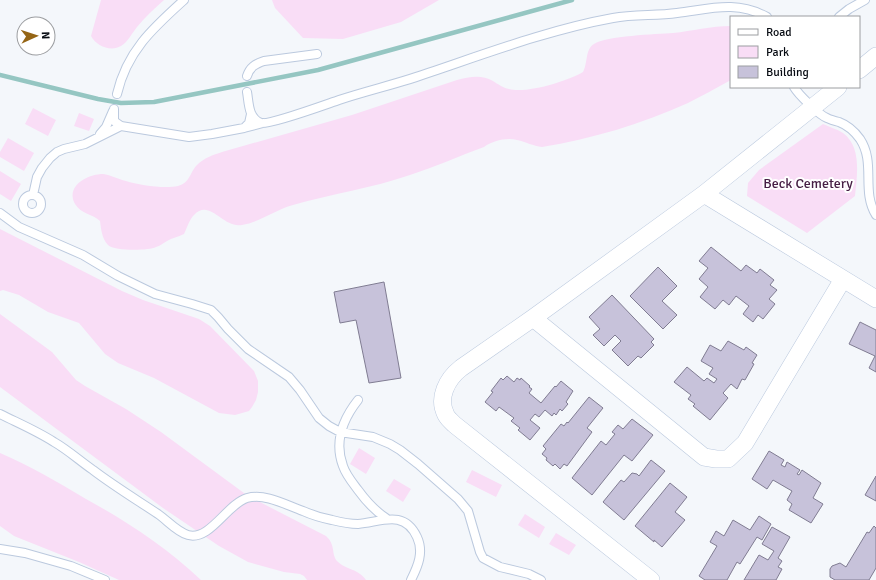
<svg xmlns="http://www.w3.org/2000/svg" width="876" height="580" font-family="Signika,sans-serif">
<rect width="100%" height="100%" fill="#f4f7fb"/>
<path fill="#f9ddf6" d="M101 0H164C155 8 145 17 137 27 132 33 128 42 121 46 111 52 96 46 91 36Z
M272 0H439L401 22 343 39 303 38 275 8Z
M731 26V80C716 88 702 96 688 103 642 124 591 139 542 147 533 146 526 142 517 140 507 137 492 141 484 147 459 156 435 167 410 175 372 188 332 194 293 205 275 210 260 222 242 225 223 229 210 198 194 215 189 220 187 228 184 234 178 237 172 238 167 241 163 243 160 246 156 247 148 251 114 251 108 245 102 239 101 229 100 221 93 214 81 214 75 204 65 186 88 174 103 174 111 175 118 179 126 181 139 185 164 189 178 186 190 183 190 172 197 165 204 158 213 155 222 152L352 115 457 80C469 77 481 74 493 81 498 84 503 88 509 89 526 94 568 81 583 72 588 63 585 49 594 44 606 36 656 34 673 33 692 31 711 26 731 26Z
M33 108 56 120 48 136 25 124Z
M79 113 94 119 89 131 74 126Z
M823 124C829 127 837 129 843 133 862 147 857 176 855 196L807 233 747 196 748 183 759 170Z
M8 138 34 153 24 171 0 157V152Z
M0 171 21 184 11 201 0 194Z
M0 229 122 291 143 300 199 319 210 326 254 371 258 381V392L256 400 252 407 249 411 235 415 219 413 154 378 118 363 105 354 79 323 48 312 19 295 3 290 0 291Z
M0 314 52 352 76 380 85 386 126 409 161 432 248 496 326 536C336 545 331 554 337 561 346 570 359 569 366 580H307L304 576 300 574 284 572 248 562 219 546 163 508 0 387Z
M359 448 375 458 366 474 350 464Z
M0 453C30 466 58 482 86 499 128 522 166 547 201 580H119L79 562 14 536 0 526Z
M472 470 502 485 496 497 466 482Z
M394 479 411 489 403 502 386 491Z
M525 514 545 527 539 538 518 525Z
M556 533 576 545 569 555 549 544Z"/>
<g fill="none" stroke-linecap="round" stroke-linejoin="round">
<path stroke="#95c6c2" stroke-width="4.5" d="M0 75 98 99 121 103 154 102 318 70 572 0"/>
</g>
<path fill="#c7c2da" stroke="#807c92" d="M711 247 741 271 746 265 757 273 760 269 774 280 770 285 777 290 769 299 775 304 763 319 758 315 753 322 743 314 749 306 736 296 729 305 723 300 715 309 700 297 708 287 699 279 708 268 699 261Z
M658 267 677 286 662 301 677 315 663 329 630 296Z
M384 282 401 378 369 383 356 320 340 323 334 292Z
M612 295 654 339 651 342 654 345 641 358 638 356 628 366 612 350 621 341 615 335 604 346 593 335 600 329 589 317Z
M860 322 876 330V372L869 368 875 356 849 344Z
M728 341 744 350 746 347 757 355 752 363 754 364 745 380 742 379 737 389 731 384 723 393 728 398 710 420 693 406 695 404 688 399 691 395 674 382 687 367 704 381 707 378 714 383 717 379 709 374 713 368 701 361 710 345 721 351Z
M507 376 514 382 517 378 520 380 521 378 530 386 529 387 532 389 529 393 541 403 555 386 556 387 561 381 573 391 566 402 568 404 562 411 560 409 556 415 554 413 552 416 545 410 539 417 535 414 530 420 540 428 530 440 518 430 520 428 511 421 514 418 499 407 496 411 485 402 493 392 491 391 501 378 503 380Z
M589 397 603 408 587 428 592 432 567 466 564 464 560 469 555 464 553 466 546 460 547 458 542 454 546 449 543 446 561 424 564 426 567 422 568 423Z
M632 419 653 435 632 461 624 455 592 495 572 478 601 441 606 445 615 434 612 432 618 425 623 429Z
M769 451 784 460 781 465 785 467 787 462 800 470 797 474 799 475 802 470 821 483 813 498 823 504 811 523 789 510 792 504 787 500 792 491 773 480 767 489 752 479Z
M651 460 665 471 624 520 603 502 621 480 624 482 632 473 637 474 639 476Z
M876 476V501L865 495Z
M670 483 687 497 675 512 685 520 662 547 654 540V542L635 526Z
M759 516 771 524 762 540 757 537 740 564 737 562 727 580H705L699 576 717 546 710 542 716 531 724 536 733 520 750 530Z
M874 526 876 528V568L869 580H835L830 577V569L832 566 840 563 846 567 867 532 869 533Z
M772 527 790 537 778 558 782 561 778 567 782 569 776 580H744L759 555 768 560 774 551 762 544Z"/>
<g fill="none" stroke-linecap="round" stroke-linejoin="round">
<defs>
<path id="service" d="M839 17 849 9 865 0
M247 76C250 67 255 64 264 61L317 54
M794 87C798 94 819 115 827 118 831 120 835 121 839 122 847 125 855 132 860 139 876 163 861 191 876 215
M247 92C249 103 248 118 261 123 270 125 327 104 339 100 369 90 401 83 431 72 490 52 552 29 613 18 634 14 656 16 677 13 710 9 736 0 767 17
M117 94C127 51 153 28 184 0
M114 109V121L121 126 189 137 212 134 244 128
M251 114 249 123 244 128 263 123
M100 134 106 127 113 111
M33 195 37 177 42 168 50 158 57 152 64 149 85 144 121 126
M23 204a9 9 0 1 1 18 0a9 9 0 1 1-18 0Z
M0 213 19 227 83 255 118 276 155 294 192 304 211 310 218 317 228 329 248 349 289 377 300 390 319 418 329 426 340 432 373 437 390 444 400 450 418 464 458 499 468 511 480 552 483 558 500 567 529 574 541 580
M358 400C343 419 334 442 343 466 346 475 352 482 358 490 366 501 375 511 386 518
M0 414C18 423 37 431 54 442 68 450 80 461 93 470 114 486 137 500 158 514 168 521 177 532 188 535 210 541 227 504 247 498 266 493 286 505 303 511 312 515 322 518 332 520 340 522 349 524 358 524 381 522 404 509 417 537 424 552 418 566 411 580
M0 549 25 553 71 566 105 580"/>
<path id="minor" d="M859 70 876 56
M704 194 876 299
M533 318 704 457 716 459H728L745 443 843 279
M651 580 455 425C452 422 448 419 446 415 437 398 447 379 461 368L533 318 704 194 838 87"/>
</defs>
<use href="#service" stroke="#bbc9de" stroke-width="10"/>
<use href="#minor" stroke="#bbc9de" stroke-width="18"/>
<use href="#service" stroke="#fff" stroke-width="8"/>
<use href="#minor" stroke="#fff" stroke-width="17"/>
</g>
<g text-anchor="middle" dominant-baseline="central" stroke-width="4" stroke-linejoin="round" paint-order="stroke">
<g font-size="14" fill="#472045" stroke="#fff">
<text x="808" y="183">Beck Cemetery</text>
</g>
</g>
<rect x="730" y="16" width="130" height="72" fill="#ffffff" stroke="#9c9ea1"/>
<rect x="738" y="29" width="20" height="6" fill="#ffffff" stroke="#9c9ea1"/>
<text x="766" y="36" font-size="12" fill="#080c13">Road</text>
<rect x="738" y="46" width="20" height="12" fill="#f9ddf6" stroke="#9c9ea1"/>
<text x="766" y="56" font-size="12" fill="#080c13">Park</text>
<rect x="738" y="66" width="20" height="12" fill="#c7c2da" stroke="#9c9ea1"/>
<text x="766" y="76" font-size="12" fill="#080c13">Building</text>
<g transform="translate(36 36) rotate(87)"><circle r="19" fill="#ffffff" stroke="#9c9ea1"/>
<path d="M0-3L7 15L0 10L-7 15Z" fill="#956515"/>
<text y="-6" font-size="11" font-weight="bold" text-anchor="middle" fill="#080c13">N</text>
</g>
</svg>
